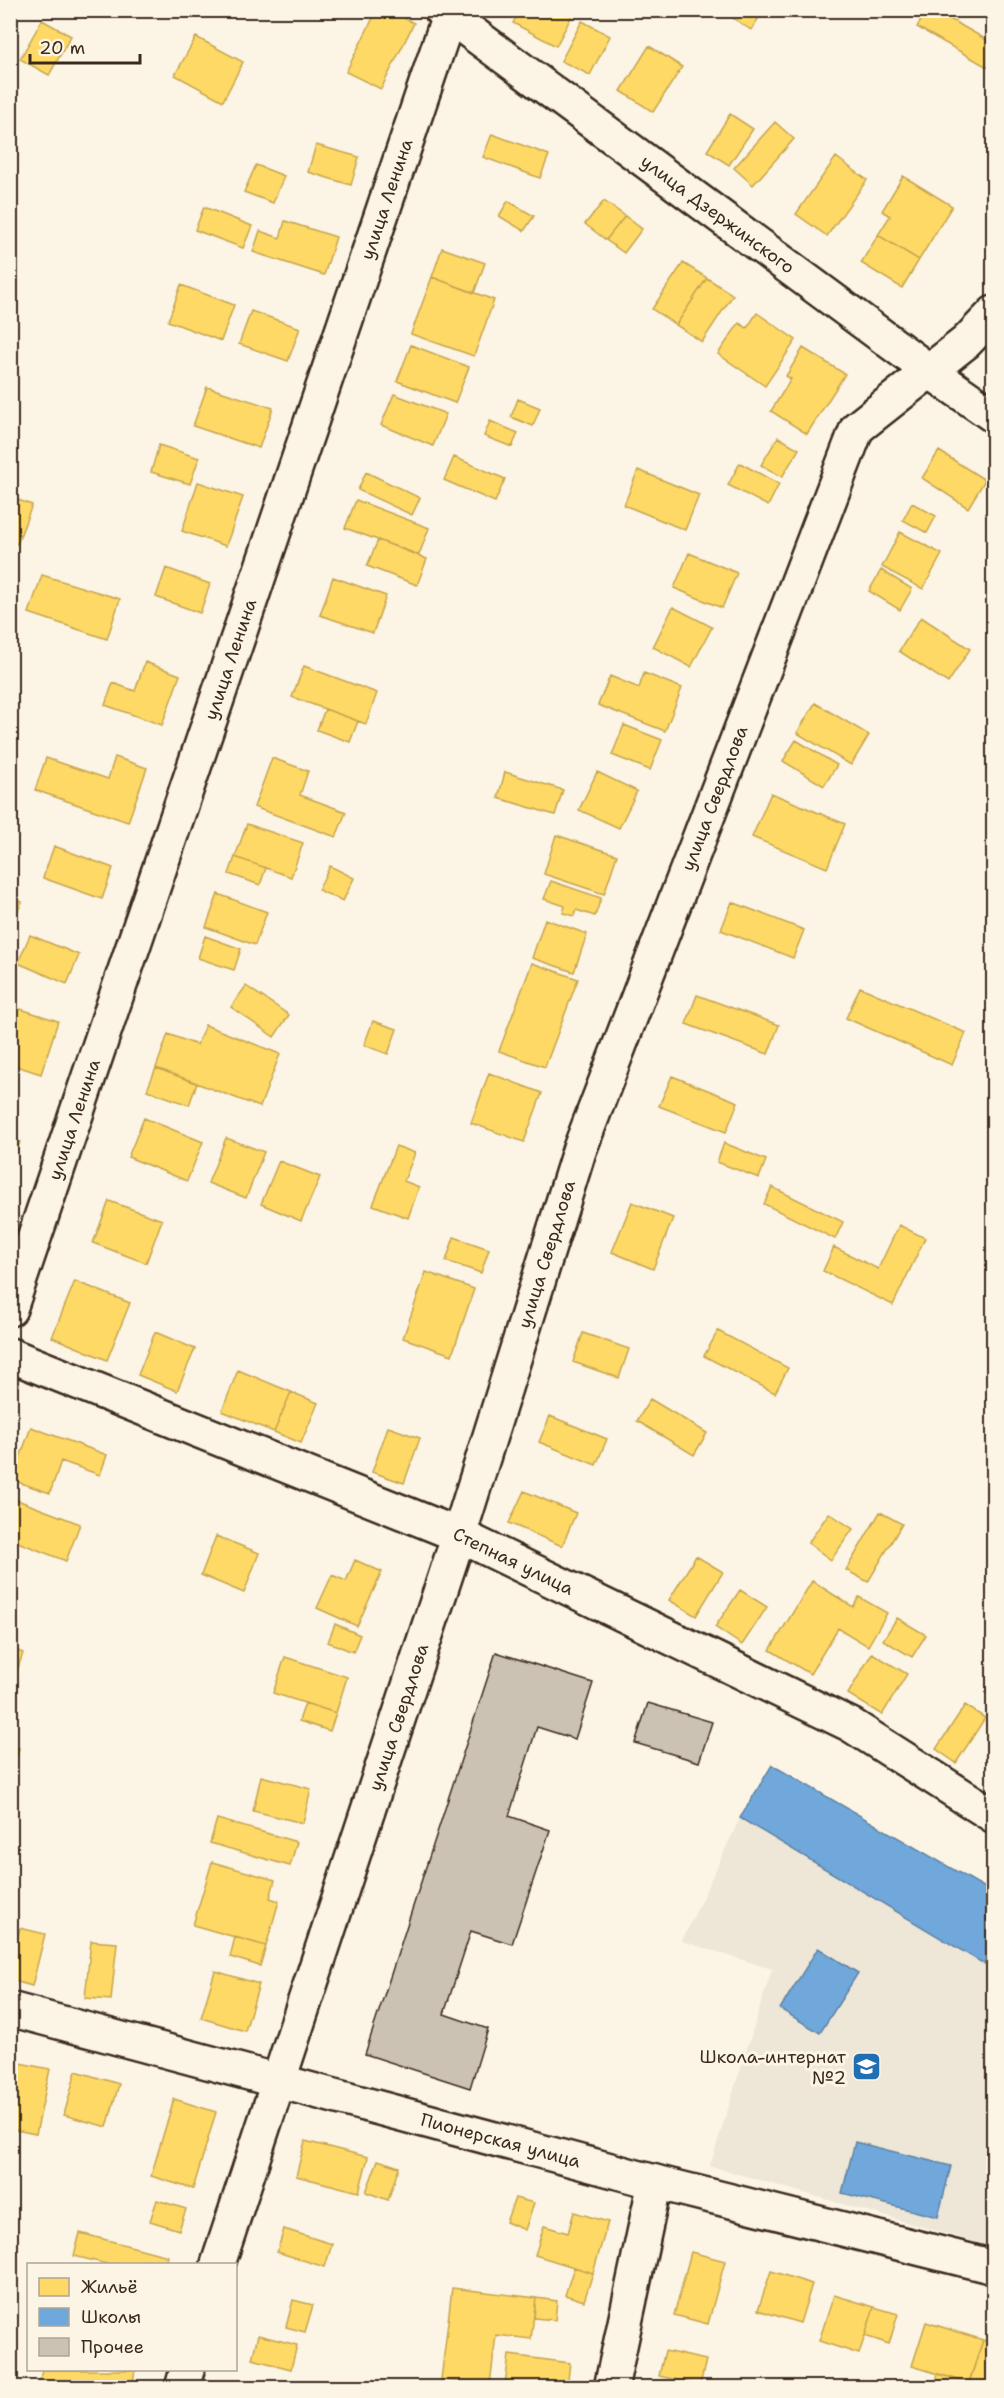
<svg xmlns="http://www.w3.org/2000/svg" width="1004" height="2398" font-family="'Shantell Sans',sans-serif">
<rect width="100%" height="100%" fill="#fcf5e5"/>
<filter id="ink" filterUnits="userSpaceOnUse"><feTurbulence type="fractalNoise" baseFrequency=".0167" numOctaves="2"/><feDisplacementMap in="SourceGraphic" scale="12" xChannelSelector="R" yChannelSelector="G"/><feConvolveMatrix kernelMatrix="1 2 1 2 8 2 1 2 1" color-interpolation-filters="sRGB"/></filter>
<g filter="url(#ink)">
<path fill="#eee6d6" d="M772 1765 993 1893V2247L710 2166 772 1969 682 1941 740 1818Z"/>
<path fill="#ffd966" stroke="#c4a450" stroke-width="1.5" d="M377 10H388L414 23 381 89 346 72Z
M520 10H575L556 46 513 23Z
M721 10H764L751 30Z
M927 10H934L994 44V71L917 27Z
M42 20 71 36 49 75 20 59Z
M582 21 610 36 590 75 561 61Z
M196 37 243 62 223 101 175 75Z
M649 46 682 67 653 112 621 91Z
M730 114 753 129 729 165 707 151Z
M775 122 794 139 753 185 734 168Z
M492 134 549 155 540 178 483 157Z
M316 145 359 157 351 185 308 172Z
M836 157 867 180 827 236 796 214Z
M256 165 284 176 273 203 244 192Z
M903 176 952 206 919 260 878 235 890 216 882 211Z
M508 201 534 216 524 231 499 216Z
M604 201 625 216 606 240 585 224Z
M204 207 252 226 243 248 195 230Z
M625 216 642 229 624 253 606 240Z
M285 221 336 237 324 275 253 252 260 231 280 238Z
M878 235 919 260 902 288 861 263Z
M442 248 485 263 474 293 432 277Z
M683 263 707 278 676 325 652 309Z
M432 277 494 300 474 356 411 334Z
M707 278 733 295 702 342 676 325Z
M181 285 234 305 221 341 168 321Z
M251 311 300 328 288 361 239 344Z
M757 313 796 340 765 386 718 354 739 323 747 328Z
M411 345 469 367 455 403 397 381Z
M803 348 845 374 807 434 771 411 791 379 786 376Z
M207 387 273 408 259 448 193 426Z
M394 394 446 414 433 446 381 425Z
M518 399 540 408 533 426 511 417Z
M490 421 518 433 512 447 484 436Z
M778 437 799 449 782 477 761 465Z
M159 445 199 458 190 484 151 472Z
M939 451 985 480 968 508 922 478Z
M454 457 505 479 495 502 444 480Z
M740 463 779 484 768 506 728 485Z
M638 470 699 495 685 530 624 505Z
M366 472 420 498 412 515 358 490Z
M198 482 243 497 226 546 182 531Z
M10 497 32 505 17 544 10 542Z
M356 500 429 528 419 555 345 528Z
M912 503 936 516 927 533 903 520Z
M900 532 942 554 923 589 882 567Z
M378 540 427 559 417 585 367 566Z
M689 553 737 573 722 608 674 588Z
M166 568 210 584 200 613 156 597Z
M881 570 912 589 900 610 869 591Z
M42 575 120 599 107 639 29 613Z
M333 577 386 596 373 633 320 615Z
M673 607 712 627 691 667 653 647Z
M921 617 970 649 948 683 899 651Z
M145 662 180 675 162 725 105 705 113 683 135 691Z
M304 666 377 693 366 724 292 697Z
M644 673 682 688 665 731 598 705 610 676 639 688Z
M815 703 869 735 851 765 797 733Z
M325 709 358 721 350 742 317 730Z
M624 725 662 740 650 770 612 755Z
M796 740 837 765 824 786 783 761Z
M115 757 147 768 128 822 35 790 46 758 108 779Z
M272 758 308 771 300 795 346 812 336 837 254 807Z
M505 772 563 790 555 815 498 798Z
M597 772 637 791 619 828 579 810Z
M771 793 845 824 827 868 752 837Z
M247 824 303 843 291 877 235 857Z
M556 835 617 855 604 894 544 874Z
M54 846 113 868 102 899 43 878Z
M235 857 266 868 260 885 229 874Z
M330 866 354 878 343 901 318 890Z
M551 881 601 898 595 916 576 910 574 916 563 913 565 906 544 899Z
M218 894 267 912 255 945 206 927Z
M10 897 22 902 10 928Z
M732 902 804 930 793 958 721 930Z
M545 919 587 934 574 972 532 958Z
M30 935 79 955 67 984 18 963Z
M205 936 241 949 234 970 198 958Z
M532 963 578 979 545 1067 499 1051Z
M246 986 289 1015 274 1037 231 1007Z
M860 987 966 1033 952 1065 846 1018Z
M697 995 779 1025 768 1054 686 1024Z
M11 1006 58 1021 41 1074 10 1064Z
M373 1021 397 1029 388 1054 364 1045Z
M205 1025 280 1054 260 1107 156 1068 168 1034 197 1045Z
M156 1068 197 1083 189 1105 147 1090Z
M489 1073 542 1093 524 1142 471 1123Z
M672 1076 738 1102 726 1132 659 1106Z
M144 1118 203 1142 187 1181 128 1157Z
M10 1138 20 1142 10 1168Z
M226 1138 264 1152 246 1198 208 1183Z
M724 1143 766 1160 759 1178 717 1162Z
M396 1146 415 1153 404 1181 419 1187 408 1218 373 1205Z
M279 1161 320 1177 301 1221 261 1204Z
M772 1187 843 1222 835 1239 764 1204Z
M109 1201 162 1220 146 1263 93 1243Z
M632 1202 673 1218 653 1269 612 1252Z
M899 1225 925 1238 893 1305 823 1271 834 1247 878 1269Z
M454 1237 489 1249 481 1273 446 1261Z
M426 1272 474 1289 452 1355 403 1338Z
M75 1281 130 1303 107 1360 52 1337Z
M718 1331 788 1368 775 1393 704 1356Z
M155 1332 195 1349 177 1391 138 1375Z
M583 1333 629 1349 619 1378 573 1362Z
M238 1370 291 1392 274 1432 222 1411Z
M291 1392 318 1403 301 1443 274 1432Z
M650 1399 707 1433 694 1455 637 1421Z
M550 1416 607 1439 596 1465 539 1442Z
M31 1427 107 1455 100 1475 61 1461 50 1493 12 1480Z
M388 1427 420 1438 404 1483 372 1472Z
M524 1491 576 1513 562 1546 509 1523Z
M12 1498 80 1524 66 1561 10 1539Z
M880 1512 902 1524 868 1582 846 1570Z
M829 1513 853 1529 831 1560 808 1543Z
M216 1536 259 1553 244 1593 201 1575Z
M696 1556 723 1572 696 1616 669 1600Z
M355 1560 382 1572 357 1626 317 1608 332 1575 346 1581Z
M812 1581 853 1607 859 1597 887 1613 868 1646 838 1628 810 1674 770 1650Z
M740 1590 767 1607 742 1645 715 1627Z
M897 1618 926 1635 912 1657 883 1640Z
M335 1624 360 1635 353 1652 328 1642Z
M10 1648 23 1653 13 1683 10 1682Z
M872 1653 907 1674 882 1715 848 1694Z
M285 1657 347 1677 336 1713 273 1693Z
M305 1703 336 1713 330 1731 299 1721Z
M965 1705 985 1718 956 1763 936 1749Z
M10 1745 19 1748 14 1766 10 1765Z
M261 1776 311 1789 303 1823 253 1811Z
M217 1819 297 1842 290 1866 210 1843Z
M212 1862 275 1880 270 1898 279 1901 266 1946 193 1925Z
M20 1928 45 1934 32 1986 10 1980V1963Z
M235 1937 266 1946 260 1966 230 1957Z
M91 1941 117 1943 111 2000 85 1998Z
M215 1971 259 1984 245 2031 201 2018Z
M10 2061 50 2069 36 2134 10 2129Z
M76 2071 119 2084 107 2127 64 2115Z
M174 2099 216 2112 193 2189 151 2176Z
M305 2141 368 2157 359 2192 296 2176Z
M378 2160 399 2167 388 2200 366 2192Z
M515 2198 534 2203 525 2230 506 2222Z
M157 2200 186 2209 179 2230 150 2221Z
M574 2212 608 2222 593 2273 535 2255 544 2226 568 2233Z
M284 2229 332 2244 325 2267 277 2252Z
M80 2233 168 2256 166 2264H107L74 2256Z
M691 2252 725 2261 708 2324 674 2315Z
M574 2267 593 2273 584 2301 565 2295Z
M771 2271 812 2284 800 2323 758 2310Z
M452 2288 536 2298 531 2339 496 2335 490 2385 441 2380Z
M834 2295 874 2307 859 2354 819 2341Z
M536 2298 557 2301 555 2320 534 2318Z
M293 2300 313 2305 305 2332 286 2327Z
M874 2307 898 2314 889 2344 865 2336Z
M926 2322 983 2340 969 2383 912 2366Z
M258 2335 297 2345 291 2369 252 2359Z
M983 2340 994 2344V2388H967Z
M665 2351 706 2360 700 2385 659 2376Z
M509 2355 570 2363 567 2388 505 2384Z
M42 2370H135L132 2388H38Z
M938 2374 969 2383 967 2388H934Z"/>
<path fill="#6fa8dc" stroke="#5f82a3" stroke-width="1.5" d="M772 1765 994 1893V1970L740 1818Z
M818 1948 858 1973 820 2033 780 2009Z
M855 2142 951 2166 938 2217 842 2193Z"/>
<path fill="#ccc2b3" stroke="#3b2a1e" stroke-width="1.5" d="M496 1652 593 1683 575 1739 537 1727 509 1816 550 1830 512 1944 471 1931 444 2014 488 2029 470 2088 365 2054Z
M648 1703 712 1722 699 1762 635 1743Z"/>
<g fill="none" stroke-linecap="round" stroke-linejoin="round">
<defs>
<g id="minor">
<path id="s1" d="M441 10 928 370 994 416"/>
<path id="s2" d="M10 1309 451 10"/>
<path id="s3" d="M10 1355 459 1535 851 1725 994 1816"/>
<path id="s4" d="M10 2009 655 2182 994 2267"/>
<path id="s5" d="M218 2264 459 1535 579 1151 857 428 966 342 994 313"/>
<path d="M182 2388 187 2370"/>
<path d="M611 2388 655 2182"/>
</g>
</defs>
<use href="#minor" stroke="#3b2a1e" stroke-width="38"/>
<use href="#minor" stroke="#fcf5e5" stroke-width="33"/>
</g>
</g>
<defs>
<symbol id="school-square" viewBox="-11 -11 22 22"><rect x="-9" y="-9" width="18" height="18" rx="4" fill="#1f6fb2" stroke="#fcf5e5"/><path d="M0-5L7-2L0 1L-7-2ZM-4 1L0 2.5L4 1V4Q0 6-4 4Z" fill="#fff"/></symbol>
</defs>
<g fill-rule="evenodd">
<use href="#school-square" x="850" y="2050" width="33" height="33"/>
</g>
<g text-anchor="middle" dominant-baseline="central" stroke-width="6" stroke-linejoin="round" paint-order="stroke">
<g font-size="18" fill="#3b2a1e" stroke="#fcf5e5">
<text stroke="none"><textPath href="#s2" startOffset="1172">улица Ленина</textPath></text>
<text stroke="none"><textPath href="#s1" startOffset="344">улица Дзержинского</textPath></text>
<text stroke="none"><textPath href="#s2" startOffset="686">улица Ленина</textPath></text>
<text stroke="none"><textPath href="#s5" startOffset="1548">улица Свердлова</textPath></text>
<text stroke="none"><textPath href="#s2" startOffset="200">улица Ленина</textPath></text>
<text stroke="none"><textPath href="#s5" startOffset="1062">улица Свердлова</textPath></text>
<text stroke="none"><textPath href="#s3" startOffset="544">Степная улица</textPath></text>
<text stroke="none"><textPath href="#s5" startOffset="576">улица Свердлова</textPath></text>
<text stroke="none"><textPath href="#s4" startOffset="508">Пионерская улица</textPath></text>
</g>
<g font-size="18" fill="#3b2a1e" stroke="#fcf5e5" text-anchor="end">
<text x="846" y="2057">Школа-интернат<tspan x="846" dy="21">№2</tspan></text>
</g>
</g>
<rect width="1004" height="2398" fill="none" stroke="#fcf5e5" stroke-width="36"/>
<rect x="18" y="18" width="968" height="2362" fill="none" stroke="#3b2a1e" stroke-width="2" filter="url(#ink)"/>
<rect x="27" y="2263" width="210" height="108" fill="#fcf5e5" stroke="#afa495" stroke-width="1.5"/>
<rect x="39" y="2278" width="30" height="18" fill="#ffd966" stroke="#afa495" stroke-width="1.5"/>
<text x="81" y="2293" font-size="18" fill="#3b2a1e">Жильё</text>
<rect x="39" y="2308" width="30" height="18" fill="#6fa8dc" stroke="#afa495" stroke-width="1.5"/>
<text x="81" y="2323" font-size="18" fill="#3b2a1e">Школы</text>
<rect x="39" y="2338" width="30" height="18" fill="#ccc2b3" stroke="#afa495" stroke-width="1.5"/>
<text x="81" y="2353" font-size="18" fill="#3b2a1e">Прочее</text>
<path d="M30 54v9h110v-9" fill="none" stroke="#3b2a1e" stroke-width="3"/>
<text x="39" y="54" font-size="18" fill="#3b2a1e" stroke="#fcf5e5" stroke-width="4.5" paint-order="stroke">20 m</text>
</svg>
